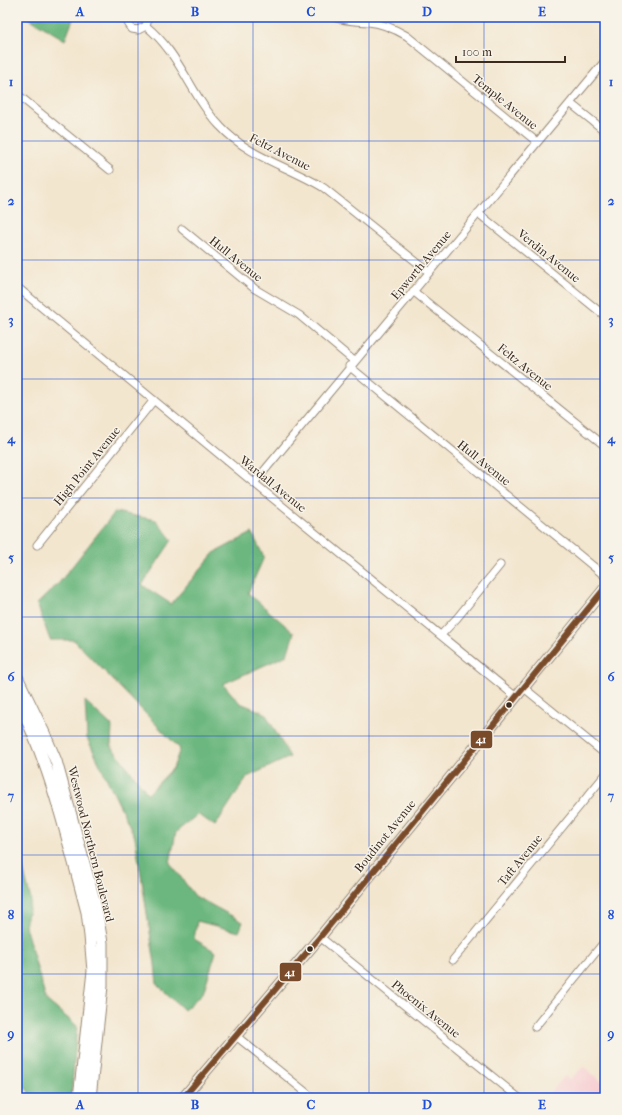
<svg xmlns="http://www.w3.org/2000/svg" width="622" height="1115" font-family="'IM FELL French Canon',serif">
<rect width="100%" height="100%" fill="#f7f3e8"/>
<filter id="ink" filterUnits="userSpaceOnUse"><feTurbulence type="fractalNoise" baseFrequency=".025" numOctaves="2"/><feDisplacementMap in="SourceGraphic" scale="8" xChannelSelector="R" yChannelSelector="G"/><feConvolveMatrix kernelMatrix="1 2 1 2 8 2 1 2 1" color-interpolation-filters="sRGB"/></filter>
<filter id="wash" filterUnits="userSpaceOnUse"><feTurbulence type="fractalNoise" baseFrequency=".012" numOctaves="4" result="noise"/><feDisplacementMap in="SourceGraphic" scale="16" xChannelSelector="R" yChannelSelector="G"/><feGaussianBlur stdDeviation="0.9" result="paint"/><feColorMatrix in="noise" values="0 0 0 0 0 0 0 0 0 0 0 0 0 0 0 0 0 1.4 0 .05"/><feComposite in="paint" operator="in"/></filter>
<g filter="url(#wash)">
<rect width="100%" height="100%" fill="#f3e6cf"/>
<path fill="#f7cfd3" d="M584 1067 605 1085V1098H539L544 1092 548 1095 565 1076 570 1079Z"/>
<path fill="#6cb77f" stroke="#54704e" d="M27 17H74L65 40Z
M115 512 156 520 172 540 142 585 171 604 214 553 252 533 264 557 248 593 294 633 287 655 223 684 240 703 265 713 290 757 247 777 215 826 198 814 176 832 170 863 195 896 243 922 239 932 197 921 194 939 216 952 203 993 184 1010 157 984 155 964 135 837 87 738 85 701 112 726 111 746 148 794 173 768 180 749 74 640H50L37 604 59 583Z
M17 839 22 865 31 900 25 926 46 1000 77 1026 71 1098H29V1092L17 1079Z"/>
</g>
<g filter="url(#ink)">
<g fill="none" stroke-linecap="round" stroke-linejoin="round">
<defs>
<path id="street" d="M129 17 128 23 132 29 138 30 146 26
M145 17 147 22 146 26
M333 17C345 21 356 21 368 22 382 23 395 29 407 36L537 142
M146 26C180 53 191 96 220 126 248 157 290 167 324 188L429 272
M17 94 110 170
M570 103 605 131
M478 213 605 316
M182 229 255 289 299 315 354 361
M17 287 254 483 516 697
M413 291 605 446
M349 366 605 576
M254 483 605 61
M37 545 154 400
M441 635 457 618 500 565
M524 688 605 754
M320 937 519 1098
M453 960 605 775
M535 1027 605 941
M236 1036 313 1098"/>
<path id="secondary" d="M183 1098 320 937 605 588"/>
<path id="primary" d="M17 677 44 733 56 761 96 907 102 943V986L90 1098
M17 699C51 765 68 841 87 912L90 936 93 971 79 1098"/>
</defs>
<use href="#street" stroke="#978876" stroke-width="9"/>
<use href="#secondary" stroke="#978876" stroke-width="12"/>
<use href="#primary" stroke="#978876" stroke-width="13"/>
<use href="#street" stroke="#fff" stroke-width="7"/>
<use href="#secondary" stroke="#fff" stroke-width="10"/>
<use href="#primary" stroke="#fff" stroke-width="11"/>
<defs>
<path id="bus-1" d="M183 1098 320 937 605 588"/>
</defs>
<use href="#bus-1" stroke="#f7f3e8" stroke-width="9"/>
<use href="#bus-1" stroke="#7a4b2a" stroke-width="6"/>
</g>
</g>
<path fill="none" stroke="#1d4ed8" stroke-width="1" stroke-opacity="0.55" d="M138 17V1098M253 17V1098M369 17V1098M484 17V1098M17 141H605M17 260H605M17 379H605M17 498H605M17 617H605M17 736H605M17 855H605M17 974H605"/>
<g fill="#3b2a1e" stroke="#f7f3e8" stroke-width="1.5">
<circle cx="509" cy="705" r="3.5"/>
<circle cx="310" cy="949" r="3.5"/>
</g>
<g text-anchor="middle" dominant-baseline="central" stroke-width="3" stroke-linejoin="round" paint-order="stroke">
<g font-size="12" fill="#3b2a1e" stroke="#f7f3e8">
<text transform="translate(505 102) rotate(39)">Temple Avenue</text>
<text transform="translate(280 152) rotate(27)">Feltz Avenue</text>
<text transform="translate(549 256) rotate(39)">Verdin Avenue</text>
<text transform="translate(236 259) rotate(39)">Hull Avenue</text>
<text transform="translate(421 265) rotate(-50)">Epworth Avenue</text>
<text transform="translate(525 367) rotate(39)">Feltz Avenue</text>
<text transform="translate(484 463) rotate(39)">Hull Avenue</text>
<text transform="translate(87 466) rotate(-51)">High Point Avenue</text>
<text transform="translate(273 484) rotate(39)">Wardall Avenue</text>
<text transform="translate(385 836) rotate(-51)">Boudinot Avenue</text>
<text transform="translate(91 844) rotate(76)">Westwood Northern Boulevard</text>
<text transform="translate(520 860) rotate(-51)">Taft Avenue</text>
<text transform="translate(426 1009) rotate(39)">Phoenix Avenue</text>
</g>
</g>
<g stroke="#f7f3e8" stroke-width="1.5">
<rect x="470" y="730" width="23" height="19" rx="4" fill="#7a4b2a"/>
<rect x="279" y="962" width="23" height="20" rx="4" fill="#7a4b2a"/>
</g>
<g font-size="11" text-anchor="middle" font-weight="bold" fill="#fff">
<text x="481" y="743">41</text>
<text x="290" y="976">41</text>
</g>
<rect width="622" height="1115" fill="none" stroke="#f7f3e8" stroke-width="44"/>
<path d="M456 56v6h109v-6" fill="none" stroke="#3b2a1e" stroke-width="2"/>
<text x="462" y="56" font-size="12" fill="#3b2a1e" stroke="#f7f3e8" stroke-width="3" paint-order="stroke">100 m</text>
<rect x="22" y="22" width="578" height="1071" fill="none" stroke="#1d4ed8" stroke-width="1.5"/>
<g font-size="13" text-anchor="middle" font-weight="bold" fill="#1d4ed8">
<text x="80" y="16">A</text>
<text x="195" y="16">B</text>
<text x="311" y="16">C</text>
<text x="427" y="16">D</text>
<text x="542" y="16">E</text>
<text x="11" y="86">1</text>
<text x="611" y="86">1</text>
<text x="11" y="205">2</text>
<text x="611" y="205">2</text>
<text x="11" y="324">3</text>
<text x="611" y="324">3</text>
<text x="11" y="443">4</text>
<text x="611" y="443">4</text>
<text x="11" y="562">5</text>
<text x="611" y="562">5</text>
<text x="11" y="681">6</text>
<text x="611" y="681">6</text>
<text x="11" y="800">7</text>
<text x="611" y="800">7</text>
<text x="11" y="919">8</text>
<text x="611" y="919">8</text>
<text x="11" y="1038">9</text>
<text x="611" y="1038">9</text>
<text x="80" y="1109">A</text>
<text x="195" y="1109">B</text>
<text x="311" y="1109">C</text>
<text x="427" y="1109">D</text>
<text x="542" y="1109">E</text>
</g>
</svg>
